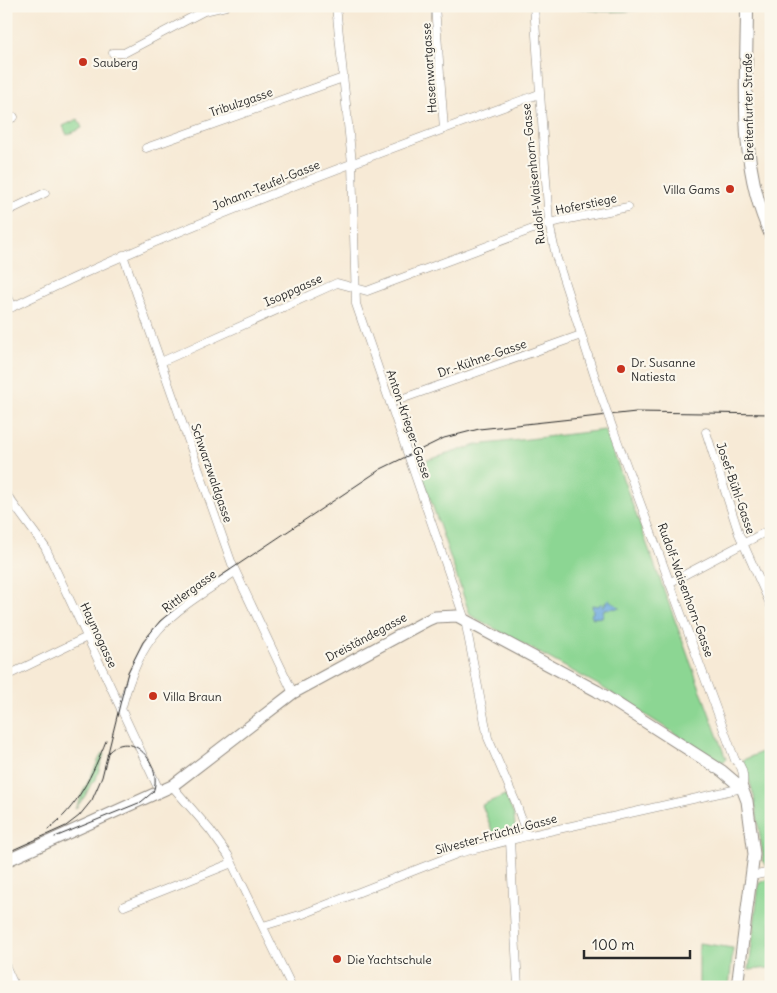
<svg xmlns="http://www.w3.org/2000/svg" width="777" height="993" font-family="Delius,sans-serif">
<rect width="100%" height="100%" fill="#fbf7ec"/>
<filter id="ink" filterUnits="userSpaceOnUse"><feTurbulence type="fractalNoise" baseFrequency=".02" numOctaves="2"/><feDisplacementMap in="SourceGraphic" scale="10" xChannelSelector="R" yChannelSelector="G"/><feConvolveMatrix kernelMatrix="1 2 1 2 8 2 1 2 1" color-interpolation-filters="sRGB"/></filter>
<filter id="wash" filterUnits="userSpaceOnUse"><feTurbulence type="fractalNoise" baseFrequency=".0096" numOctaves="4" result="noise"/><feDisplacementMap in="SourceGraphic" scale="20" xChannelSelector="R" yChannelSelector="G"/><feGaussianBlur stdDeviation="1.12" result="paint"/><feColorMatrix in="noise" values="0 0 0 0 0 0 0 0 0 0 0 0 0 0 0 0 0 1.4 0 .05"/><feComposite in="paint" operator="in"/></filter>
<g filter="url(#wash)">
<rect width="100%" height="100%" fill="#f7ead6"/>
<path fill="#8cd693" stroke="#5c805f" d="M78 119 82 128 67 135 63 126Z
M605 430 726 759 721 763 600 686 470 615 418 463 477 445Z
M771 748V865L768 866 764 863 754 796 743 760Z
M102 753 104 754 95 782H92L85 796 75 809Z
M505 795 514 815 515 827 512 831 495 838 482 805Z
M771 878V968L749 970 759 883Z
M699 943 733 948 729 987H699Z"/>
<path fill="#71b77d" stroke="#4e7154" d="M580 6H659C632 12 607 14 580 8Z"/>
<path fill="#6da9de" stroke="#4c6a84" d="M608 599 620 608 604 609 602 617 593 618 591 615 593 612 592 605 598 606 602 603 603 607Z"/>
</g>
<g filter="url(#ink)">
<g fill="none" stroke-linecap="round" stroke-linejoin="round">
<defs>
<path id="street" d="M336 6 352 163 356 304 465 620 488 738 516 803 527 836
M435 6 444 129
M534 6 549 223 556 256 600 393
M113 53H124L204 11 226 6
M6 121 14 117
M146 148 343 78
M6 212 45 193
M123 255 232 564 293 693
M6 293 13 307
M6 310C178 226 359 160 539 94
M161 362 337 283 367 291 549 223 628 207
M390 403 581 335
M706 432 739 534 771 606
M6 494 45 547 160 792
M669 583 771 529
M6 676 87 637
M121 710C142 629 169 615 235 572
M172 786 210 830 228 855 292 987
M510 841 518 987
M752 876 771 872
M124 906 232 863
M263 926 303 914 459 853 527 836 742 788C745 778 743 766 735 760L613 429
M6 967 15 987"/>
<path id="secondary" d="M6 861 172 786 293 693 428 620 435 617 457 616 597 691 722 771 742 788 747 801 754 854 737 987"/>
<path id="primary" d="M747 6C747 83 737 163 771 235"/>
</defs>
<use href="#street" stroke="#918a80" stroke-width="9"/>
<use href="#secondary" stroke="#918a80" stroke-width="13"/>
<use href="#primary" stroke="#918a80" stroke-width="14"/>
<use href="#street" stroke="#fff" stroke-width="8"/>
<use href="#secondary" stroke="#fff" stroke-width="11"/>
<use href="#primary" stroke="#fff" stroke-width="12"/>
<path stroke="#2b2b2b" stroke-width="1" d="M48 829C77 809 93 773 106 741
M55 837 141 802 153 792C164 766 131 725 107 754
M6 853 66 826 79 816 92 800 102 777 128 672 143 642 160 621 191 596 381 469 444 438 479 429 636 412 771 414"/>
<defs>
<path id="street-bridge" d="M600 393 613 429"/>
</defs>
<use href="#street-bridge" stroke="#918a80" stroke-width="9" stroke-linecap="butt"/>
<use href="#street-bridge" stroke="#fff" stroke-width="8"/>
</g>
</g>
<g fill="#c8321e" stroke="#fbf7ec" stroke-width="2">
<circle cx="83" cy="62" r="5"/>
<circle cx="730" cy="189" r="5"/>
<circle cx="621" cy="369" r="5"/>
<circle cx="153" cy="696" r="5"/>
<circle cx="337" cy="959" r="5"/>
</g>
<g text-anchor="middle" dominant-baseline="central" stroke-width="4.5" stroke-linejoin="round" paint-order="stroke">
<g font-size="12" fill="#2b2b2b" stroke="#fbf7ec" text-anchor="start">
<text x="93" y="62">Sauberg</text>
<text x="720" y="189" text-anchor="end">Villa Gams</text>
<text x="631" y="362">Dr. Susanne<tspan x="631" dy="14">Natiesta</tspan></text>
<text x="163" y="696">Villa Braun</text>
<text x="347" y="959">Die Yachtschule</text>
</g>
<g font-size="12" fill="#2b2b2b" stroke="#fbf7ec">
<text transform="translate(429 68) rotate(-94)">Hasenwartgasse</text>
<text transform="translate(241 102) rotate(-19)">Tribulzgasse</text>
<text transform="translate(748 107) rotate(-91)">Breitenfurter Straße</text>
<text transform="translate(533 174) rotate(-96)">Rudolf-Waisenhorn-Gasse</text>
<text transform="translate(266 185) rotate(-22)">Johann-Teufel-Gasse</text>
<text transform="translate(586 204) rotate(-12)">Hoferstiege</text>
<text transform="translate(293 290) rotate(-24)">Isoppgasse</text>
<text transform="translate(482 358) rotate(-19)">Dr.-Kühne-Gasse</text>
<text transform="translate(409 424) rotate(71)">Anton-Krieger-Gasse</text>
<text transform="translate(212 473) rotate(71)">Schwarzwaldgasse</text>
<text transform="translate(736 488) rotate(71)">Josef-Bühl-Gasse</text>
<text transform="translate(686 590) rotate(70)">Rudolf-Waisenhorn-Gasse</text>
<text transform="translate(189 591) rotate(-36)">Rittlergasse</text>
<text transform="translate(99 635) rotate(65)">Haymogasse</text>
<text transform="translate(366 637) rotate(-28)">Dreiständegasse</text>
<text transform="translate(496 834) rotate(-15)">Silvester-Früchtl-Gasse</text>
</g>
</g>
<rect width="777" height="993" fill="none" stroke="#fbf7ec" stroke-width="25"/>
<path d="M584 950v8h106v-8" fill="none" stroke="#2b2b2b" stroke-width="2.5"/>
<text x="592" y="950" font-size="15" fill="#2b2b2b" stroke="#fbf7ec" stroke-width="4" paint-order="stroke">100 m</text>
</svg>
